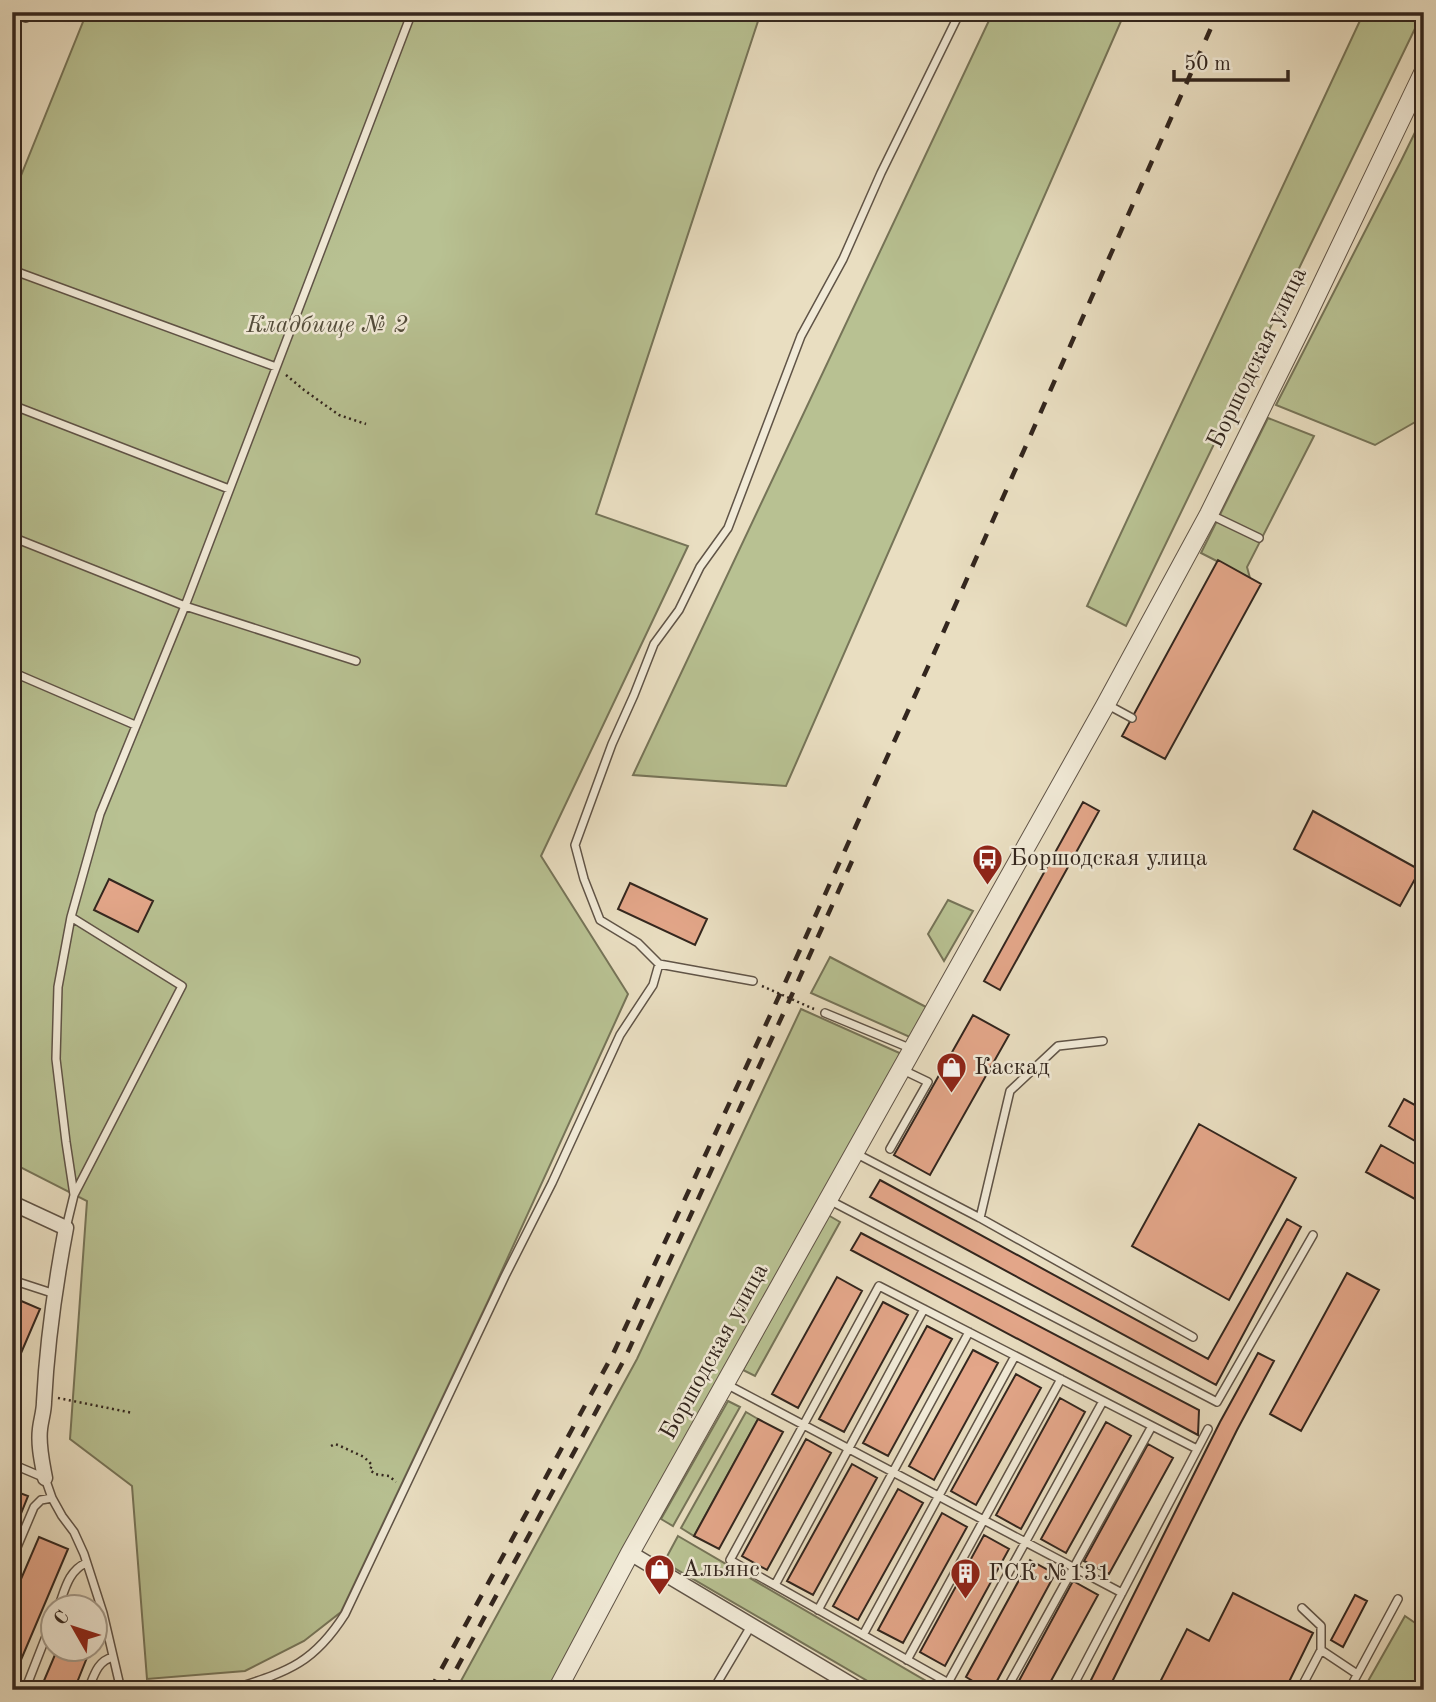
<svg xmlns="http://www.w3.org/2000/svg" width="1436" height="1702" font-family="'Old Standard TT',serif">
<rect width="100%" height="100%" fill="#e9dec1"/>
<filter id="stains"><feTurbulence type="fractalNoise" baseFrequency=".00286" numOctaves="4"/><feColorMatrix values="0 0 0 0 .2 0 0 0 0 .09 0 0 0 0 .02 0 0 0 .5 -.17"/></filter>
<radialGradient id="worn" r=".72"><stop offset=".6" stop-color="#630" stop-opacity="0"/><stop offset="1" stop-color="#630" stop-opacity=".3"/></radialGradient>
<path fill="#b8c192" stroke="#767458" stroke-width="2" d="M87 12H761L596 514 688 546 541 856 628 994 488 1301 341 1612 304 1641 245 1671 147 1679 132 1486 70 1439 87 1201 12 1163V198Z
M993 12H1125L786 786 633 775Z
M1364 12H1423L1126 626 1087 606Z
M1424 114V417L1375 445 1276 405 1401 161Z
M1268 418 1314 436 1247 567 1250 578 1201 553Z
M948 900 973 911 944 961 928 934Z
M830 957 928 1008 912 1038 811 993Z
M801 1009 904 1055 549 1690H456L637 1359Z
M828 1215 840 1222 755 1376 743 1370Z
M728 1401 740 1407 673 1526 661 1519Z
M746 1412 758 1419 694 1536 681 1528Z
M678 1536 938 1688 937 1690H883L664 1562Z
M1405 1616 1424 1629V1690H1363Z"/>
<path fill="#e3a689" stroke="#33261e" stroke-width="2" d="M1218 560 1261 584 1165 759 1122 736Z
M1083 802 1099 811 1000 990 984 981Z
M1313 811 1420 870 1400 906 1294 849Z
M109 879 153 901 138 932 94 910Z
M630 883 707 919 695 945 618 909Z
M973 1015 1009 1035 930 1175 894 1155Z
M1404 1099 1424 1110V1146L1389 1126Z
M1199 1124 1296 1178 1229 1300 1132 1246Z
M1381 1145 1424 1169V1204L1366 1172Z
M880 1180 1208 1359 1287 1219 1301 1227 1216 1385 870 1197Z
M861 1233 1199 1410 1198 1435 851 1250Z
M1347 1273 1379 1290 1301 1431 1270 1414Z
M837 1277 862 1291 798 1408 772 1394Z
M12 1297 40 1309 12 1374Z
M883 1302 908 1315 844 1432 819 1419Z
M927 1326 952 1339 888 1456 863 1443Z
M973 1350 998 1363 934 1480 909 1466Z
M1258 1353 1274 1361 1237 1430 1108 1690H1086L1220 1422Z
M1016 1374 1041 1388 976 1505 951 1491Z
M1060 1398 1085 1412 1021 1529 996 1515Z
M758 1419 783 1432 719 1549 694 1536Z
M1106 1422 1131 1436 1066 1553 1041 1539Z
M806 1439 831 1453 767 1570 742 1556Z
M1148 1444 1173 1458 1109 1574 1084 1561Z
M852 1464 877 1478 813 1595 787 1581Z
M898 1489 923 1503 858 1620 833 1606Z
M12 1490 28 1496 12 1536Z
M942 1513 967 1527 903 1643 878 1630Z
M984 1535 1009 1549 945 1666 920 1652Z
M39 1537 68 1549 12 1681V1600Z
M1030 1560 1055 1574 992 1690H988L966 1677Z
M1073 1581 1098 1595 1046 1690H1014Z
M1233 1593 1313 1633 1285 1690H1280L1266 1682 1262 1690H1156L1187 1629 1209 1641Z
M1355 1595 1367 1601 1343 1647 1331 1640Z
M57 1650H90L74 1690H40Z"/>
<g fill="none" stroke-linecap="round" stroke-linejoin="round">
<defs>
<path id="service" d="M12 13 26 18
M12 270 276 367
M12 405 229 489
M1209 514 1259 538
M12 537 185 606 356 661
M12 672 135 725
M1108 705 1132 718
M71 917 100 814 185 606 412 12
M753 981 659 964 638 943 600 920 584 879 575 845 612 744 634 695 654 644 679 610 700 567 728 528 801 336 843 259 881 173 960 12
M825 1013 912 1049
M890 1149 928 1082 903 1070
M855 1153 980 1218 1193 1337
M829 1200 1217 1402 1313 1235
M980 1218 1010 1091 1058 1046 1103 1041
M66 1228 74 1195 66 1142 56 1059 58 987 71 917 182 986 74 1195
M12 1280 55 1294
M726 1384 1122 1593
M12 1464 45 1478 52 1498 62 1516 74 1532 84 1554 103 1613 121 1690
M12 1559 34 1507 41 1500 52 1498
M775 1585 924 1309
M58 1608C65 1590 68 1571 86 1563
M1302 1608 1321 1626V1650
M818 1610 969 1332
M863 1635 1015 1356
M907 1660 1061 1379
M25 1690 52 1621
M88 1690C94 1676 97 1661 113 1657
M230 1690C285 1672 312 1666 345 1614L505 1276 552 1183 620 1035 653 985 659 964
M713 1690 751 1626
M944 1690 1103 1401
M961 1690 730 1560 879 1286 1197 1449
M1006 1690 1152 1426
M1071 1690 1208 1429
M1300 1690 1321 1650 1357 1674
M1349 1690 1398 1599"/>
<path id="minor" d="M12 1203 66 1228C55 1286 47 1343 44 1402 44 1411 41 1420 40 1429 38 1445 42 1462 45 1478
M630 1553 860 1690"/>
<path id="tertiary" d="M557 1690 630 1553 1106 704 1209 514 1302 326 1424 71"/>
</defs>
<use href="#service" stroke="#605447" stroke-width="10"/>
<use href="#minor" stroke="#605447" stroke-width="17"/>
<use href="#tertiary" stroke="#605447" stroke-width="20"/>
<path stroke="#33261e" stroke-width="2.5" stroke-dasharray="2 3.5" stroke-linecap="butt" d="M286 375 304 390 339 415 366 424
M762 986 814 1009
M58 1398 133 1413
M331 1446 335 1444 338 1445 364 1457 372 1465 370 1470 375 1474 389 1476 396 1482"/>
<use href="#service" stroke="#f1ead7" stroke-width="7"/>
<use href="#minor" stroke="#f1ead7" stroke-width="14"/>
<use href="#tertiary" stroke="#f1ead7" stroke-width="18"/>
<path stroke="#33261e" stroke-width="4.5" stroke-dasharray="12 12" stroke-linecap="butt" d="M430 1690 613 1354 780 994 931 660 1218 12
M445 1690 625 1358 790 999 852 861"/>
</g>
<defs>
<symbol id="bus-pin" viewBox="-11 -11 22 30"><path d="M0 17L-7.5 6A9.5 9.5 0 1 1 7.5 6Z" fill="#8f2418" stroke="#f1ead7"/><path d="M-5-6H5V4H4V6H2V4H-2V6H-4V4H-5ZM-3.5-4V0h7V-4ZM-3.5 1.2v1.5H-2V1.2ZM2 1.2v1.5H3.5V1.2Z" fill="#fff"/></symbol>
<symbol id="shop-pin" viewBox="-11 -11 22 30"><path d="M0 17L-7.5 6A9.5 9.5 0 1 1 7.5 6Z" fill="#8f2418" stroke="#f1ead7"/><path d="M-5-2.5h2.3a2.7 3.5 0 0 1 5.4 0H5L5.5 6h-11ZM-1.5-2.5h3a1.5 2.3 0 0 0-3 0Z" fill="#fff"/></symbol>
<symbol id="building-pin" viewBox="-11 -11 22 30"><path d="M0 17L-7.5 6A9.5 9.5 0 1 1 7.5 6Z" fill="#8f2418" stroke="#f1ead7"/><path d="M-4-6H4V6H1V3H-1V6H-4ZM-2.5-4.3h1.7v1.8h-1.7ZM.8-4.3h1.7v1.8H.8ZM-2.5-1h1.7V.8h-1.7ZM.8-1h1.7V.8H.8Z" fill="#fff"/></symbol>
</defs>
<g fill-rule="evenodd">
<use href="#bus-pin" x="970" y="842" width="35" height="47"/>
<use href="#shop-pin" x="934" y="1050" width="35" height="47"/>
<use href="#shop-pin" x="642" y="1552" width="35" height="47"/>
<use href="#building-pin" x="948" y="1556" width="35" height="47"/>
</g>
<g text-anchor="middle" dominant-baseline="central" stroke-width="5" stroke-linejoin="round" paint-order="stroke">
<g font-size="24" font-style="italic" fill="#544d3b" stroke="#f1ead7">
<text x="327" y="326">Кладбище № 2</text>
</g>
<g font-size="24" fill="#33261e" stroke="#f1ead7">
<text transform="translate(1258 358) rotate(-64)">Боршодская улица</text>
<text transform="translate(715 1352) rotate(-61)">Боршодская улица</text>
</g>
<g font-size="24" fill="#33261e" stroke="#f1ead7" text-anchor="start">
<text x="1010" y="859">Боршодская улица</text>
<text x="974" y="1068">Каскад</text>
<text x="682" y="1570">Альянс</text>
<text x="988" y="1574">ГСК №131</text>
</g>
</g>
<rect width="1436" height="1702" fill="none" stroke="#e9dec1" stroke-width="42"/>
<rect x="14" y="14" width="1408" height="1674" fill="none" stroke="#33261e" stroke-width="3.5"/>
<rect x="21" y="21" width="1394" height="1660" fill="none" stroke="#33261e" stroke-width="2"/>
<g transform="translate(74 1628) rotate(309)"><circle r="33" fill="#f1ead7" stroke="#a59c8d" stroke-width="2"/>
<path d="M0-5L12 26L0 18L-12 26Z" fill="#8f2418"/>
<text y="-10" font-size="19" font-weight="bold" text-anchor="middle" fill="#33261e">С</text>
</g>
<path d="M1174 70v10h114v-10" fill="none" stroke="#33261e" stroke-width="3.5"/>
<text x="1184" y="70" font-size="21" fill="#33261e" stroke="#f1ead7" stroke-width="5" paint-order="stroke">50 m</text>
<rect width="100%" height="100%" filter="url(#stains)"/>
<rect width="100%" height="100%" fill="url(#worn)"/>
</svg>
